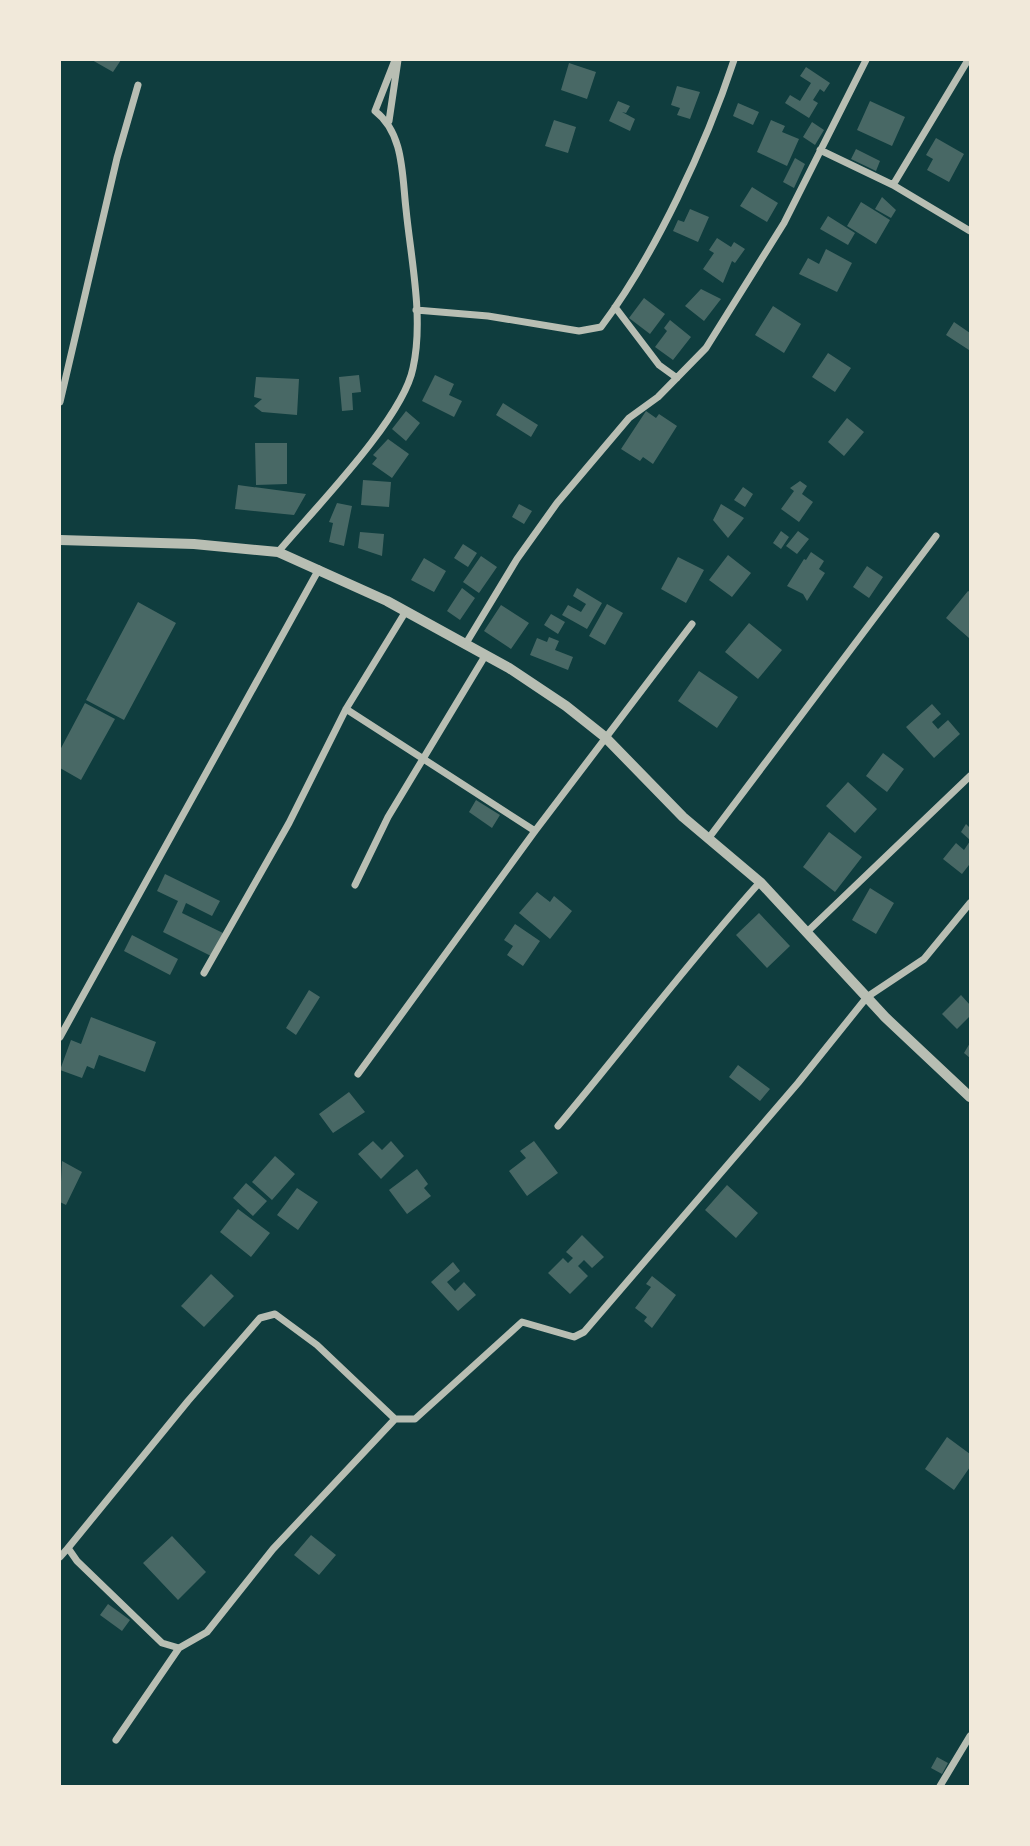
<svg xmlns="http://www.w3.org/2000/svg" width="1030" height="1846" font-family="'Alegreya Sans',sans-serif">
<rect width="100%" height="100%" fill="#0f3d3e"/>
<path fill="#486865" d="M92 60H121L113 72Z
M569 63 596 72 587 99 561 90Z
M806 67 830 83 824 92 820 89 813 100 818 103 809 118 785 103 790 95 800 101 811 83 800 76Z
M677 86 700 92 690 119 677 115 680 108 671 105Z
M618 101 630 106 626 113 622 112 635 119 630 131 609 121Z
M870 101 905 117 892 146 857 130Z
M738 103 759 112 753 125 733 116Z
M554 120 576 127 568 153 545 146Z
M771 120 785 126 782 132 799 139 787 166 757 152Z
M812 122 824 130 815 145 803 137Z
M936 138 964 154 949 182 927 170 933 159 926 155Z
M856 149 880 161 876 171 851 159Z
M795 158 805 164 794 188 783 182Z
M752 187 778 203 767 222 740 206Z
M882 197 896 210 891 218 875 209Z
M861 202 890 220 876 244 847 226Z
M690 209 709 217 698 242 673 231 678 220 684 222Z
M828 216 855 233 848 245 820 229Z
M717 238 731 247 734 242 745 249 735 263 732 261 723 283 703 269 714 253 709 250Z
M826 249 852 263 837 292 799 274 808 258 819 264Z
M701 289 721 299 704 321 685 306Z
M644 298 665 314 650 334 629 318Z
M773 306 801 324 784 353 755 335Z
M670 320 691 337 673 360 655 347 667 331 664 328Z
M954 322 970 333 969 350 946 335Z
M828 353 851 368 835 392 812 377Z
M359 375 361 392 352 393 353 410 342 411 339 377Z
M435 375 454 384 449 395 462 401 454 417 422 401Z
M256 377 299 379 297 415 262 412 254 406 262 399 254 397Z
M503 403 538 425 531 437 496 415Z
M406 411 420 423 406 441 392 429Z
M646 411 656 418 659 414 677 426 653 464 643 457 640 461 621 449Z
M847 418 864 432 844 456 828 442Z
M388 439 409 454 392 478 372 464 377 458 373 455Z
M255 443H287V484L256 485Z
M363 480 391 482 389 507 361 505Z
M800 481 807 486 802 494 813 502 799 522 781 509 794 491 790 488Z
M238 485 306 494 294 515 235 509Z
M743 487 753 494 745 507 734 500Z
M337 503 352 506 344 546 329 542 333 523 329 522Z
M519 504 532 511 524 524 512 517Z
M721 504 744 518 728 538 713 520Z
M781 531 789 537 781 549 773 543Z
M798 531 809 539 797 554 786 546Z
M360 532 384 534 382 556 358 548Z
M463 544 477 553 468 567 454 558Z
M811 552 824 561 819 569 825 573 807 601 803 594 787 586 804 559 806 560Z
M728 555 751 573 732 597 709 580Z
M481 556 497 567 479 593 463 582Z
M678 557 704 570 686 603 661 589Z
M424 558 446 571 434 592 411 580Z
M867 566 883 577 869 598 853 587Z
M462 588 475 598 460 620 447 611Z
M577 588 602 603 587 629 562 615 568 605 581 612 586 604 573 596Z
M968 591 970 592 969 638 946 618Z
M138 602 176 623 124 720 86 700Z
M607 604 623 613 605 645 589 636Z
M501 605 529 623 511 649 484 631Z
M551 614 565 622 558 634 544 625Z
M749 623 782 650 758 679 725 652Z
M549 637 559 641 555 650 573 657 568 670 530 655 537 638 547 642Z
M699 671 738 697 717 728 678 701Z
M85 703 115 719 81 780 60 768V750Z
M932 704 941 714 932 722 938 729 948 720 960 734 934 758 906 727Z
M883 753 904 769 887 792 866 776Z
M848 782 877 809 855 833 826 806Z
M476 800 500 815 492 828 469 812Z
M966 824 970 828V840L961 832Z
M829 832 862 857 835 892 803 867Z
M970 841V867L969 865 962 874 943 859 956 843 964 850Z
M165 874 220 901 212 916 186 903 182 913 223 933 211 956 163 932 178 901 157 891Z
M870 888 894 903 876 934 852 920Z
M537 892 550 902 554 896 572 911 550 939 519 913Z
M759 913 790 946 767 968 736 935Z
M515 924 540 941 523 966 507 955 513 946 504 940Z
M132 935 178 959 170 975 124 951Z
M309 990 320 997 296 1035 286 1028Z
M961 995 970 1005V1016L957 1029 942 1014Z
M91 1017 156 1042 145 1072 99 1055 94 1069 87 1066 82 1078 60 1070 71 1040 81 1044Z
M970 1043V1058L964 1053Z
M738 1065 770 1089 760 1101 729 1077Z
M349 1092 365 1112 333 1133 319 1114Z
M373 1141 382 1150 391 1141 404 1156 381 1179 358 1154Z
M534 1141 558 1173 527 1196 509 1171 526 1158 520 1151Z
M275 1156 295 1174 272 1200 252 1182Z
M62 1161 82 1172 66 1205 60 1202Z
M417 1169 428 1184 424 1188 431 1196 407 1214 389 1190Z
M246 1183 267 1201 253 1216 233 1198Z
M727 1185 758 1213 736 1238 705 1210Z
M297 1188 318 1202 298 1230 277 1215Z
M238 1209 270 1233 251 1257 220 1232Z
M582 1235 604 1257 592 1268 584 1260 578 1266 588 1276 570 1294 548 1273 563 1258 568 1263 573 1258 566 1252Z
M453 1262 460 1271 447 1282 455 1291 464 1282 476 1295 458 1311 431 1282Z
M211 1274 234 1296 204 1327 181 1306Z
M652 1276 676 1295 652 1328 644 1321 647 1317 635 1308 651 1287 646 1284Z
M947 1437 970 1454V1467L954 1490 925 1469Z
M311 1535 336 1555 319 1575 294 1555Z
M172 1536 206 1572 178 1600 143 1563Z
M108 1604 130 1620 122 1631 100 1615Z
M937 1757 948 1763 942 1774 931 1768Z"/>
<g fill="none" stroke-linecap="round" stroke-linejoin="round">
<path stroke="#b8beb3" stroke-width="7" d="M389 121 398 60
M820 150 893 185 970 231
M893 185 968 60
M615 307 659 365 677 378
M416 310 488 316 579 331 601 327C655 255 706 145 734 60
M60 402 117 158 138 85
M278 552C314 509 403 419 413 368 424 318 411 260 406 209 402 175 404 133 375 111L395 60
M465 645 517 559 557 503 629 418 658 397 706 348 784 223 866 60
M346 709 535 831
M708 839 936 536
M355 885 388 817 485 656
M807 932 970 776
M204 973 289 823 346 709 406 611
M60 1037 319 569
M358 1074 535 831 692 624
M558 1126C626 1045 689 961 760 882
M395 1419 273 1549 207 1632 179 1648 162 1643 77 1561 68 1548 188 1401 260 1318 275 1314 317 1345 395 1419H415L522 1322 574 1337 584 1332 798 1083 867 997 924 959 970 903
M60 1557 68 1548
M116 1740 179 1648
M940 1786 970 1736"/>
<path stroke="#b8beb3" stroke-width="10" d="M60 540 194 544 278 552 387 601 509 668 566 706 605 737 683 817 760 882 885 1017 970 1097"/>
</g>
<rect width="1030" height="1846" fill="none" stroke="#f1e9da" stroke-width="122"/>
</svg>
